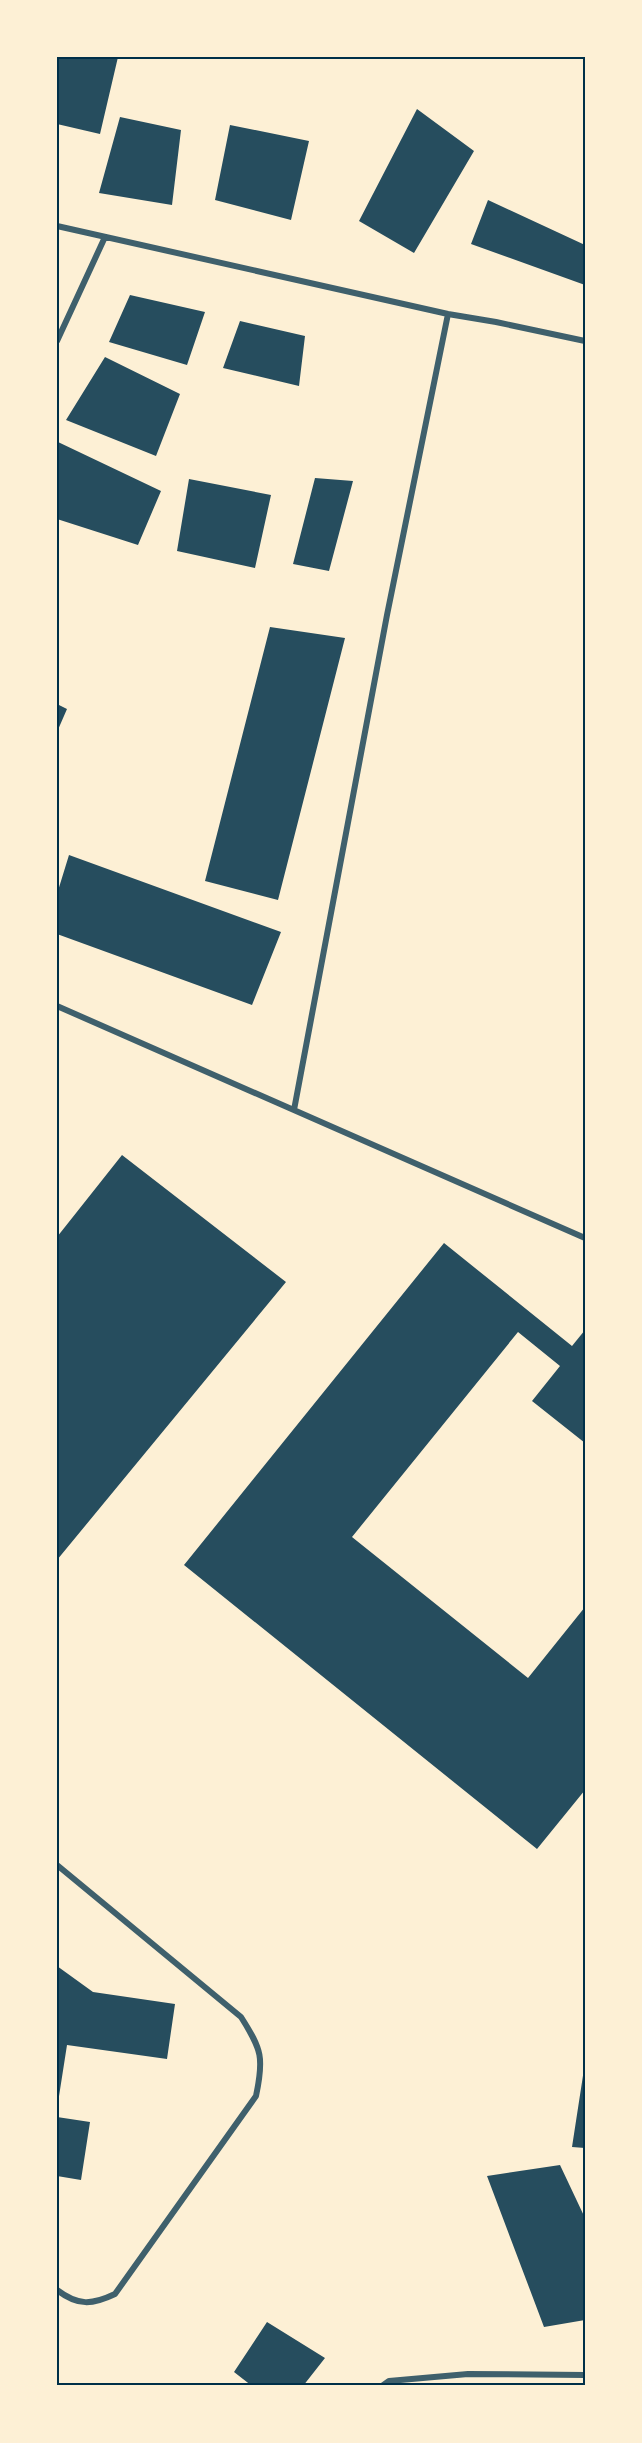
<svg xmlns="http://www.w3.org/2000/svg" width="642" height="2443" font-family="'Sofia Sans Condensed',sans-serif">
<rect width="100%" height="100%" fill="#fdf0d5"/>
<path fill="#264d5e" d="M57 57H118L100 134 57 124Z
M417 109 474 151 414 253 359 221Z
M120 117 181 130 172 205 99 193Z
M230 125 309 141 291 220 215 200Z
M488 200 585 245V285L471 244Z
M130 295 205 312 187 365 109 342Z
M240 321 305 336 299 386 223 368Z
M105 357 180 394 156 456 66 420Z
M58 442 161 491 138 545 57 519Z
M315 478 353 481 329 571 293 564Z
M189 479 271 495 255 568 177 551Z
M270 627 345 638 278 900 205 881Z
M57 704 67 709 57 732Z
M69 855 281 932 252 1005 57 934V894Z
M122 1155 286 1282 57 1560V1237Z
M444 1243 572 1346 585 1330V1443L532 1401 560 1366 518 1332 352 1537 528 1678 585 1607V1790L537 1849 184 1565Z
M57 1966 93 1992 175 2004 167 2059 67 2045 57 2109Z
M584 2069H585V2148L572 2147Z
M57 2117 90 2122 81 2180 57 2176Z
M560 2165 585 2218V2320L544 2327 487 2176Z
M267 2322 325 2358 303 2386H252L234 2372Z"/>
<g fill="none" stroke-linecap="round" stroke-linejoin="round">
<path stroke="#3f606c" stroke-width="6" d="M57 226 448 314 496 322 585 341
M57 341 105 237
M57 1006 585 1238
M294 1110 387 615 448 314
M57 1865 241 2017C262 2050 264 2058 256 2096L115 2294C92 2305 78 2306 57 2290
M382 2386 389 2381 468 2374 585 2375"/>
</g>
<rect width="642" height="2443" fill="none" stroke="#fdf0d5" stroke-width="117"/>
<rect x="58" y="58" width="526" height="2326" fill="none" stroke="#003049" stroke-width="2"/>
</svg>
